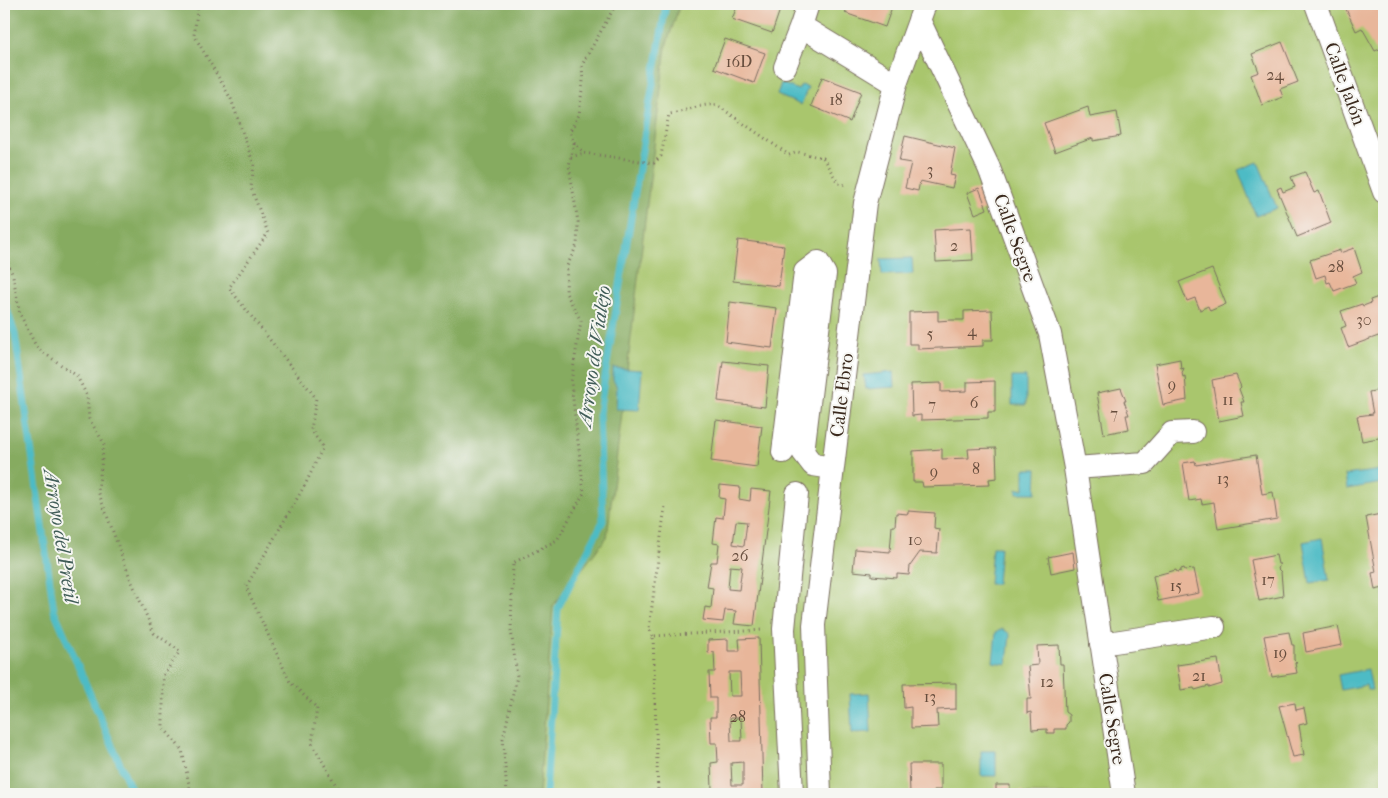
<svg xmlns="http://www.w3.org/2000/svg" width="1388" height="798" font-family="'IM FELL French Canon',serif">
<rect width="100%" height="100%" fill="#f6f6f2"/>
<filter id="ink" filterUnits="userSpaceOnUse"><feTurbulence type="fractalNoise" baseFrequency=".02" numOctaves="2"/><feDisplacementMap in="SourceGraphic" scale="10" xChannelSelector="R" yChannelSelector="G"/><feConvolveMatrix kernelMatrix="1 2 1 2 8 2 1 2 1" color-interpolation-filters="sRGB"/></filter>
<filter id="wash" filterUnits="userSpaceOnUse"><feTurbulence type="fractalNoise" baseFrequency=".0096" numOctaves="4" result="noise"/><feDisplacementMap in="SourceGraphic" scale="20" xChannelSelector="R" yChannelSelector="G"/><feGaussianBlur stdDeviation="1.12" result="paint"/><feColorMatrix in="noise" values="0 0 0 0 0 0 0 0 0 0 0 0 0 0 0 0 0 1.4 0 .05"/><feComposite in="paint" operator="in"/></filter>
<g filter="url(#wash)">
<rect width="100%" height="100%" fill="#f0ecda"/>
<path fill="#a9c66d" stroke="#727846" d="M4 4H1384V794H4Z"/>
<path fill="#86ab60" stroke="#606a3f" d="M4 4H680L666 46 607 537 553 606 539 794H4Z"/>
<path fill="#4dbbc5" stroke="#447272" d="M781 83 798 90 801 85 808 87 801 105 777 95Z
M1258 162 1277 208 1256 216 1238 170Z
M912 258 913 274 882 275 881 259Z
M613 368 642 370 639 410 616 409 617 387 613 380Z
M894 372 895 387 866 389 864 375Z
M1012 377H1026V405H1012Z
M1024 469H1037L1036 493H1017V489H1024Z
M1381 470 1382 483 1347 489 1345 475Z
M1322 538 1329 580 1310 583 1303 542Z
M992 547H1000L997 584H989Z
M1003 629 1010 634 1007 664 993 662 996 632Z
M1368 669 1372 690H1367L1366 685 1341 690 1338 675Z
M869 693 871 732 852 733 850 694Z
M981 751H996V776H981Z"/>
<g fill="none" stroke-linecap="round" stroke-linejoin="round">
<path stroke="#4dbbc5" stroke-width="7" d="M4 300 15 334 54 610 133 794
M546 794 558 608 603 521 599 413 666 4"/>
</g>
<g id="blocks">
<path fill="#e8b69a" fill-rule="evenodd" d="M738 4H782L772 33 732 19Z
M849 4H893L885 27 845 13Z
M1354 4H1384V47L1375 51 1362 28 1356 31 1346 9 1354 6Z
M725 39 765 53 754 83 714 68Z
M1282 42 1298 82 1280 89 1283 97 1262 105 1251 75 1259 72 1252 54Z
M822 77 861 92 850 122 811 106Z
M1088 107 1090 117 1117 112 1121 136 1093 141V138L1055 152 1044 123Z
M905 136 955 148 950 175 955 176 952 188 920 181 918 191 905 188 911 163 899 161Z
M1305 172 1314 193 1319 191 1331 223 1297 237 1277 189 1281 187 1283 192 1295 187 1291 177Z
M979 188 987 209 975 214 967 193Z
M971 228 973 260 936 262 934 230Z
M738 240 784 246 779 286 733 281Z
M1354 248 1362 272 1353 276 1356 283 1334 291 1330 282 1327 283 1325 275 1316 278 1310 260 1340 250V253Z
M1212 269 1226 304 1210 311 1208 306 1200 310 1195 298 1187 301 1179 282Z
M1384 295V334L1348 347 1341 328 1346 326 1341 311 1362 304 1363 306 1371 303 1370 300Z
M730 302 777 308 772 348 726 342Z
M992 310 993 340H983V346L918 349V344H909V312L938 311V321L951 320H964V311Z
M1180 359 1181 369 1184 368 1182 373 1183 377 1185 376 1187 400 1163 405 1155 364Z
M723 361 769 366 765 407 718 401Z
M1236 375 1241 387 1239 389 1244 402H1241L1244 416 1219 421 1212 380Z
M995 381V412H988V418L921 420V415L912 416 911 384 941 383V392L967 391V382Z
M1121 388 1126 401H1124L1129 415H1126L1129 429 1104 434 1097 393Z
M1384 389V437L1362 441 1357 416 1373 414 1369 392Z
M716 420 762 426 757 467 711 461Z
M996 448 997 478 989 479 990 485 923 487 922 482H913V451L942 449V459L969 458 968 449Z
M1256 455 1262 494 1273 492 1277 519 1218 529 1214 502 1202 504 1201 499 1189 501 1183 463 1195 461 1196 465Z
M720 485 740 487 739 499 750 501 751 489 771 491 754 626 734 624 736 611 725 610 723 622 703 620 705 607 711 608 713 588 707 587 711 562H717L719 544 713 543 716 517 723 518 725 499 719 498ZM736 521 747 522 744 546 733 544ZM730 566 742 567 739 590 728 589Z
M908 511 935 513 934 528 939 529 937 553 920 552 910 566 909 575 897 574V578L872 576V573L853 571 855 549 890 552 892 526H895L896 513 908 514Z
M1381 514 1382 518H1384V588L1375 590 1372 573 1376 572 1366 517Z
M1073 552 1075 568 1051 573 1048 557Z
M1276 555 1278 564H1280L1278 569 1281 572 1283 596 1259 601 1251 560Z
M1184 568 1185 570 1194 569 1199 593 1158 601 1153 576 1176 570 1177 572 1181 571V569Z
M1338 626 1342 645 1306 652 1303 633Z
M1289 632 1292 645H1294V660L1297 663H1295L1297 673 1272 677 1264 636Z
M759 638 763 794H718V789H712L711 763 718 762 717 743H711L710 717H716V698H710L709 672H715L714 652 708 653V640L728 639V651H740L739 639ZM729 672H740L741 696H730ZM730 718H741L742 741H731ZM743 762V785H732L731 763Z
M1059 645 1060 664H1063L1065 712 1069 715V722L1066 725V729H1054V733H1047V729L1032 730 1031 712 1027 713V699H1031L1028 666 1038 665 1037 646Z
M1218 659 1222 684 1209 688V686L1195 690 1194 688 1181 690 1177 665Z
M956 683V709L937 710 938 727 911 728V707L904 708 903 684Z
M1295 703 1296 710 1304 708 1307 723 1299 725 1304 755 1293 757 1279 706Z
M909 764H941V790H934V794H910Z
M996 785H1010V792L1023 791V794H996Z"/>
</g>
</g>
<g filter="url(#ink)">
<use href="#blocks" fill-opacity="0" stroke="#7a6e60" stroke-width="1"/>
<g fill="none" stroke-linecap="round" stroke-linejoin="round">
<defs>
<path id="minor" d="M808 4 801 26 896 84
M1316 4 1384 192
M919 20 989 168 1050 334 1075 468 1124 794
M785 67 801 26
M783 452 805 272 818 262 825 274 803 452 813 465 833 468
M1075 468 1145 463 1172 433 1193 432
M1101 644 1214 627
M792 794 784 629 797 494
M820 794 814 625 865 203 896 84 925 4"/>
</defs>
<use href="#minor" stroke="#7a6e60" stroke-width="24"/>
<path stroke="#7a6e60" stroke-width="3" stroke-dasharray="1 4" stroke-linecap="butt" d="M198 4 194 35 231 99 254 165 251 188 268 233 229 288 316 398 311 430 323 447 306 483 246 587 290 682 317 708 312 743 341 794
M574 142 584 153 654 163 661 156 669 114C686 112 700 103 717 105L789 155 798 152 823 158 838 183 846 185
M571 157 584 153
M4 253 13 276 20 314 37 348 77 376 87 396 89 419 104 443 98 491 130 578 154 633 180 651 163 676V727L182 750 191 794
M653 636 649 629 665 506
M507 794 503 739 517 676 511 630 513 563 557 540 584 493 571 382 581 321 566 293 567 266 577 245 578 222 569 166 574 143 570 131 579 115 583 81 582 65 616 4
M658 794 653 636 763 630"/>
<use href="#minor" stroke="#fff" stroke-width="22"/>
</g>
</g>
<g text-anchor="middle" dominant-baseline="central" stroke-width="4" stroke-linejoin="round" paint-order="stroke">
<g font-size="16" fill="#664d3d">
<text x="739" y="61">16D</text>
<text x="1275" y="74">24</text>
<text x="836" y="99">18</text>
<text x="930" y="169">3</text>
<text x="954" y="245">2</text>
<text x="1336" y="266">28</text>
<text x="1364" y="319">30</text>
<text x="972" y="330">4</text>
<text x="930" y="333">5</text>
<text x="1172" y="384">9</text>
<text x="1228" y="399">11</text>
<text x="974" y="402">6</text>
<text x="932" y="404">7</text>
<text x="1114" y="413">7</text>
<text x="976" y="468">8</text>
<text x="934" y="471">9</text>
<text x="1223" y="478">13</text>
<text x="915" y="539">10</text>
<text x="740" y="555">26</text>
<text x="1268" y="579">17</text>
<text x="1176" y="585">15</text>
<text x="1280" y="652">19</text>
<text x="1199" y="675">21</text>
<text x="1047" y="681">12</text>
<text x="930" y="696">13</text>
<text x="738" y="716">28</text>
</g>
<g font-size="19" fill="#3b2a1e" stroke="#f6f6f2">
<text transform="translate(1345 84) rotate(70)">Calle Jalón</text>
<text transform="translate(1015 238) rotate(70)">Calle Segre</text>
<text transform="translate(842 395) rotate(-83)">Calle Ebro</text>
<text transform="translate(1112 719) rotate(81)">Calle Segre</text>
</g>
<g font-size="20" font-style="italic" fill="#415d58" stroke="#f6f6f2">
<text transform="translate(594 356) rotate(-82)">Arroyo de Vialejo</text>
<text transform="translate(61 536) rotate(81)">Arroyo del Pretil</text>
</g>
</g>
<rect width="1388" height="798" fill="none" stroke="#f6f6f2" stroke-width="20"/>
</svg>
